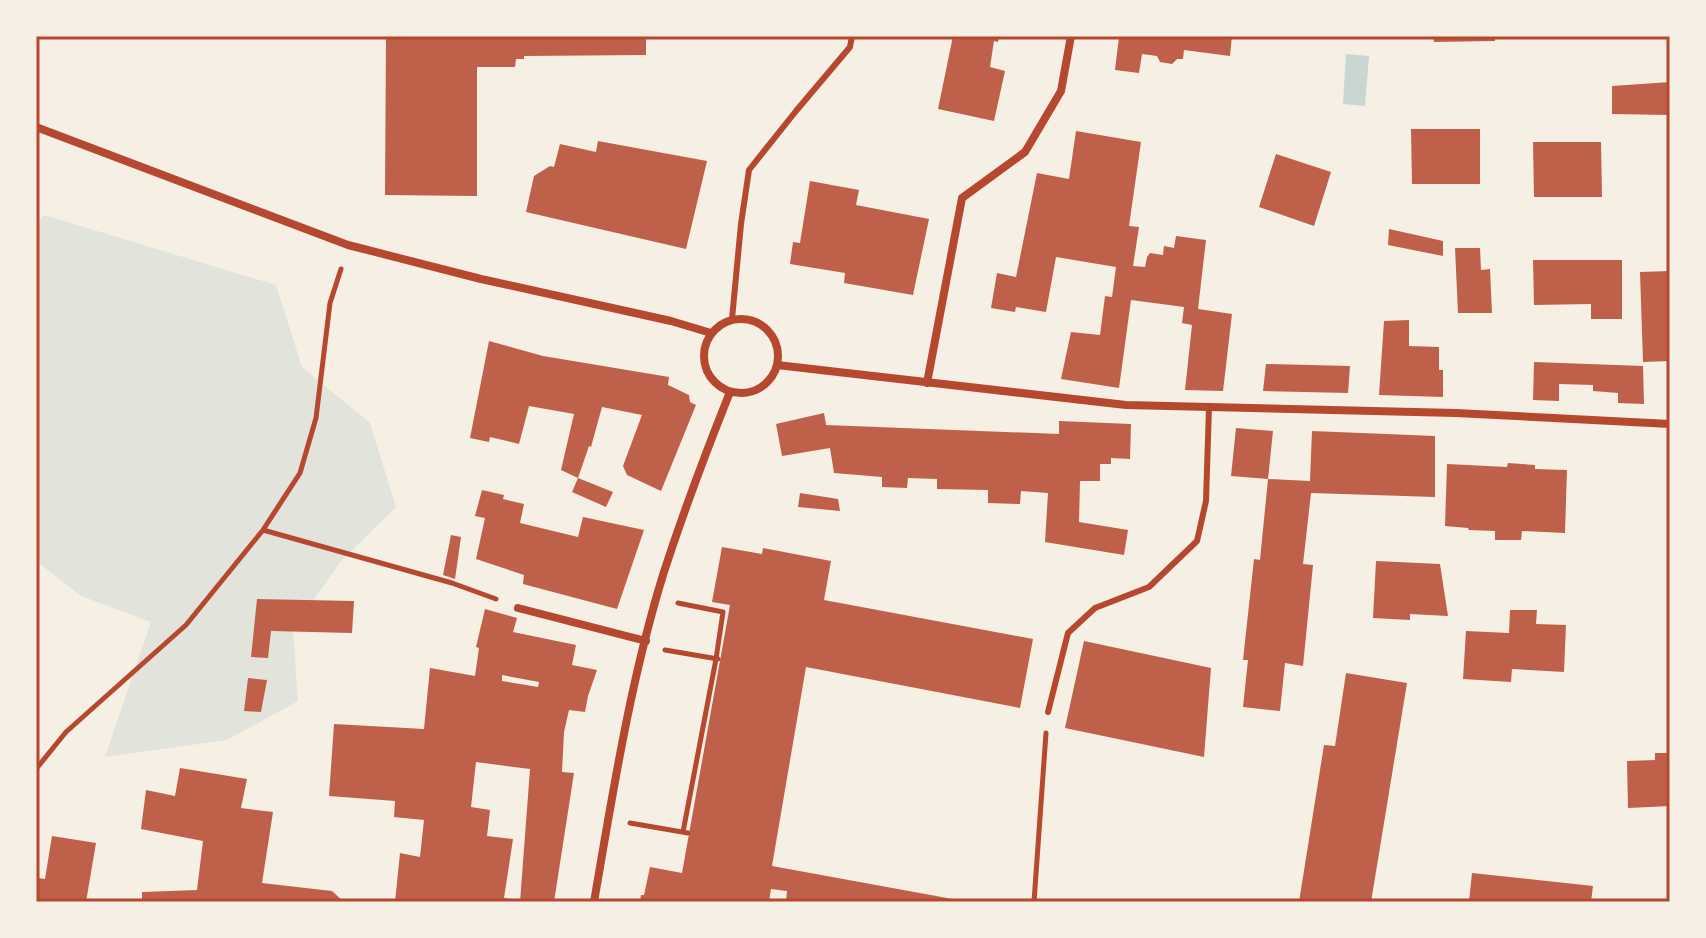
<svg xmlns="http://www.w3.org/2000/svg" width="1706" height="938" font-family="'Source Sans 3',sans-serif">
<rect width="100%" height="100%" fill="#f6efe4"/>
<path fill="#e2e4dc" d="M44 215 276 285 302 367 370 423 396 507 341 561 293 629 298 701 227 740 105 757 151 622 81 596 36 561V224Z"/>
<path fill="#c9d6d2" d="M1346 54 1369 56 1365 106 1343 104Z"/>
<path fill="#bf614a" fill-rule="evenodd" d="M386 36H646V55L524 56V59H516L515 67H477V196L385 195Z
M953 36H999L998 42 994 41 990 67 1005 71 994 121 938 109Z
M1133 36H1232L1230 56 1184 50 1183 59H1177L1172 64 1160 62 1157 56 1142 54 1139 73 1115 70 1119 37 1132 39Z
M1433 36H1495V41L1434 42Z
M1670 82V115L1612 114V86Z
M1411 129H1480V184H1412Z
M1076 131 1141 142 1129 226 1139 227 1133 266 1145 267 1147 257 1150 253 1163 255 1164 246 1174 248 1176 236 1206 240 1198 309 1232 314 1223 391 1185 390 1192 325 1182 323 1184 307 1131 300 1119 388 1061 379 1071 332 1100 335 1105 296 1112 297 1116 267 1056 257 1046 312 1016 307 1015 312 991 308 997 273 1016 277 1037 173 1069 179Z
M598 141 707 161 686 249 526 212 534 176 550 166 554 167 560 144 596 152Z
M1533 142H1601L1602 197H1534Z
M1276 154 1331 172 1314 226 1259 207Z
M810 181 859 190 856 205 929 219 913 295 844 283 845 273 790 264 793 242 800 243Z
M1389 229 1443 241V256L1388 245Z
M1455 248H1480L1481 270 1490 269 1492 313H1458Z
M1533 260H1622V319H1591V304L1534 305Z
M1670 271V361L1643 362 1640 272Z
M1409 320V346L1439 347V370H1443V397L1379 395 1384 321Z
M489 341 543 356 669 377 668 385 689 395 690 402 696 405 661 491 627 475 623 466 642 415 602 407 591 447 589 446 578 478 613 492 606 507 572 492 578 478 561 470 574 414 529 406 519 444 490 437 489 442 470 438Z
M1534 362 1643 366 1644 404 1618 403V393L1593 391V385L1559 384V401L1533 400Z
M1266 364 1350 366 1348 393 1263 391Z
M824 413 826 425 1059 434V421L1131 424 1130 459 1111 458V464H1100V481H1080L1079 522 1128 530 1124 555 1045 542 1048 493 1021 491 1020 504 988 503V490L937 489V479L908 478 907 488 882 487V477L834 473 830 448 782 456 776 424Z
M1236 428 1273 431 1268 479 1231 476Z
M1312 431 1435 436V497L1311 493 1303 564 1313 565 1303 666 1285 663 1280 711 1243 707 1248 660H1243L1254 559 1260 560 1268 479 1310 481Z
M1508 463 1535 465V469L1567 470 1565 533 1522 531 1521 540H1495V531L1469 530 1468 528 1445 526 1447 464 1507 467Z
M482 490 504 495 503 499 524 504 520 523 578 537 583 517 644 530 617 609 523 584 524 575 476 559 485 518 475 516Z
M800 493 838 499 840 511 798 507Z
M451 535 461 537 455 579 443 575Z
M722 547 762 554 763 548 831 561 824 600 1033 639 1020 708 806 667 772 866 958 900V902H786L787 891 771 889 769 902H685L676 900 675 902H640L641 895H644L650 867 682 873 730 605 712 602Z
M1376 561 1440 564 1448 616 1410 614V620L1373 618Z
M257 599 354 601 352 633 271 631 268 658 251 657Z
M485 609 517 618 513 632 576 645 572 665 597 670 588 696 585 712 569 710 564 732 562 772 574 773 554 902H520L530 769 476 762 471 807 490 810 487 836 513 839 504 898 519 900 518 902H395L400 853 420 857 424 820 394 817 395 801 329 796 334 724 424 729 430 668 475 676 479 648 476 647ZM502 675 539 682 538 687 502 681Z
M1510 610H1537L1536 624 1566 625 1564 672 1512 669 1511 682 1463 679 1466 631 1509 633Z
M1084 641 1211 668 1204 757 1065 728Z
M1346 673 1407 683 1371 902H1299L1324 745 1335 746Z
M248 678 267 680 261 712 244 711Z
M1655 753H1670V806L1628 808 1627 761 1655 760Z
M180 768 247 779 241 808 273 812 262 883 332 891 344 902H142V892L197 890 203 841 141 829 146 790 175 796Z
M52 836 96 843 86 902H36L38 878 45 879Z
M1472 873 1593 886 1591 902H1469Z"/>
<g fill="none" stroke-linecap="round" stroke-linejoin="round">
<path stroke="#b5482f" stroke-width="5" d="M263 530 452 583 496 599
M678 603 723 612 716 659 683 832
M665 650 718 659
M36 769 66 732 186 625 263 530 300 473 316 418 330 303 341 269
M630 823 688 833
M1034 902 1046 733"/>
<path stroke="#b5482f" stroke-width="6" d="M732 319 741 224 749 170 796 111 850 47 852 36
M1048 712 1068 633 1095 608 1149 587 1197 541 1206 501 1209 407"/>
<path stroke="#b5482f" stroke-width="8" d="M36 127 348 245 481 279 671 321 711 333
M704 356a37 37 0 1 1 74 0a37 37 0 1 1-74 0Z
M777 365 1126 405 1456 413 1670 424
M927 383 962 198 1025 152 1061 91 1071 36
M518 608 646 641
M594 902C613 792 630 682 663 575 683 513 706 452 730 392"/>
</g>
<rect width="1706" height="938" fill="none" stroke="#f6efe4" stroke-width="76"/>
<rect x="38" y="38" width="1630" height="862" fill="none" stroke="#b5482f" stroke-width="3"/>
</svg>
